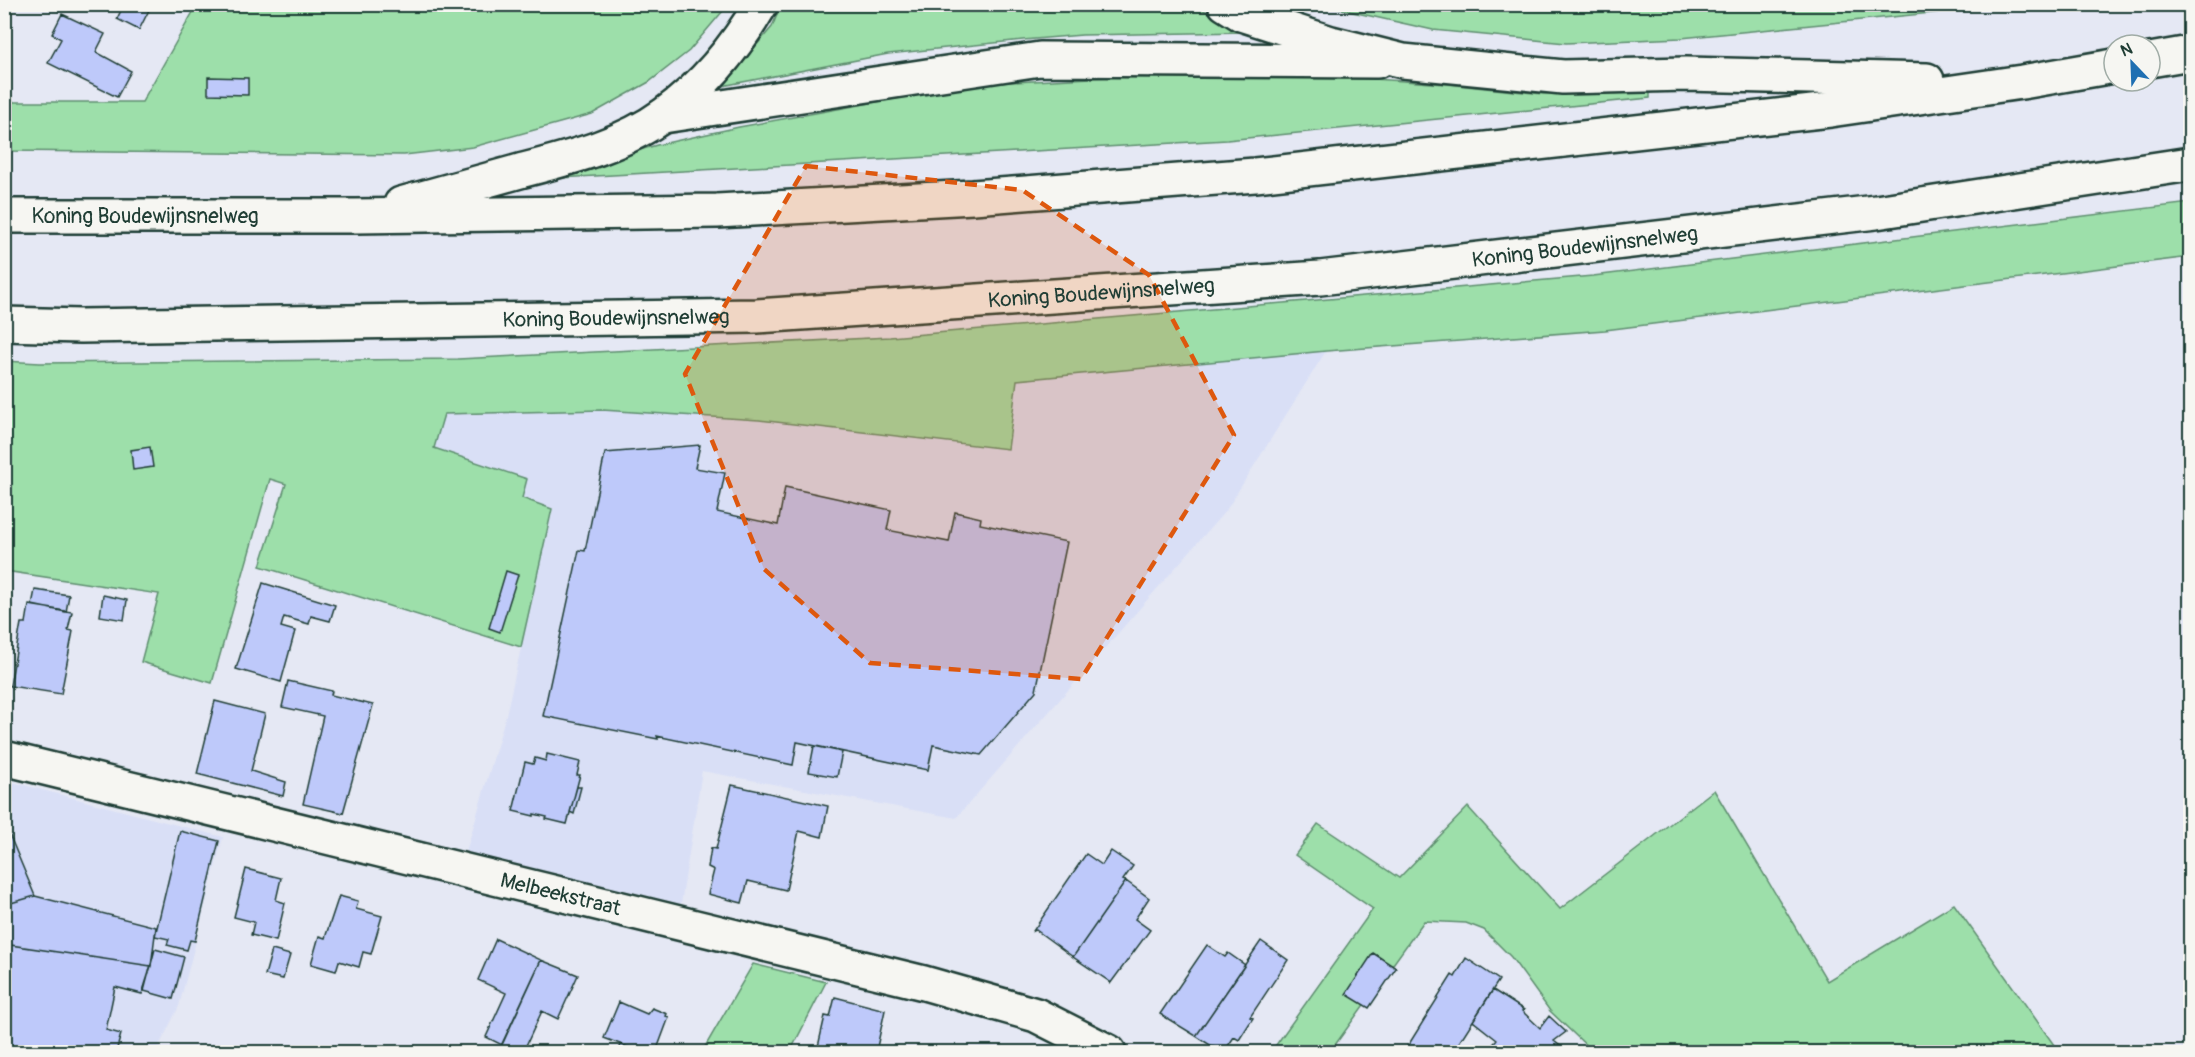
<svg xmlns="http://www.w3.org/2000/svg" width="2195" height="1057" font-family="Pangolin,sans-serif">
<rect width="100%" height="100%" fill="#e5e8f4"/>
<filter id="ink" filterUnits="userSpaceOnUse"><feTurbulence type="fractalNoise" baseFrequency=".0167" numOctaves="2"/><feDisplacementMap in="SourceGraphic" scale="12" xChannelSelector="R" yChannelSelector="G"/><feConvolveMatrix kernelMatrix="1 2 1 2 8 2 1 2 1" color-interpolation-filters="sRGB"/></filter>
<g filter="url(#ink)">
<path fill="#d9dff6" d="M1326 351 1227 509 956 818 702 771 681 904 466 852 506 715 552 510 522 498 527 479 434 448 444 414 602 410 759 420 1008 448 1017 380Z
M4 780 223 837 179 1006 156 1052H5Z"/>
<path fill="#9ddfaa" stroke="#5e8e6f" stroke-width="1.5" d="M197 5H728L689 51 649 82 592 114 473 147 404 155 5 151 6 102H142Z
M781 5H1194L1246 32 1082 35 1023 40 888 54 722 86 772 27Z
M1330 5V4L2012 5 1681 38 1566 43 1433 30 1348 11Z
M1149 75 1330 76 1447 84 1543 94 1650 91V98L1227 140 560 178 601 161 657 145 739 127 876 102 993 83Z
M2190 203V257L1605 330 1326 351 1017 380 1008 449 759 420 602 410 444 414 434 448 527 479 522 498 552 509 521 647 260 566 286 484 270 479 212 683 141 662 159 594 5 571 4 361 40 363 458 359 890 337 1593 276Z
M1714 790 1827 981 1954 904 2059 1052H1593L1550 1011 1511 957 1484 930 1466 923 1424 921 1330 1052H1271L1373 909 1295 855 1318 824 1399 878 1468 807 1560 909Z
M753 964 826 982 790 1052H702Z"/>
<path fill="#bec9fa" stroke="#1f3d34" stroke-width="1.5" d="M124 4H152L139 30 117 19Z
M62 14 105 34 96 52 131 71 117 97 48 63 61 39 52 34Z
M208 77 248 78V95L208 94Z
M700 445 695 468 725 473 717 512 778 525 785 487 891 510 887 530 949 542 955 512 981 518 980 524 1067 542 1036 691 981 755 933 745 928 770 797 742 793 765 657 736 658 739 543 716 579 550 585 551 605 453Z
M150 447 153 467 133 470 131 450Z
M506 571 518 575 500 632 489 628Z
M263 583 335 605 330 621 311 616 309 624 284 617 281 627 295 631 281 682 236 669Z
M35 590 69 595 66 612 32 605Z
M103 595 127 600 124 620 100 616Z
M29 605 72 612 68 630 73 631 61 694 10 686 21 623H26Z
M288 681 332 691 331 695 373 705 343 813 303 804 323 716 282 707Z
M215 701 265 714 251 771 286 782 283 796 197 774Z
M814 746 842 752 837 777 809 772Z
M547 754 580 762 577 775H580L567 824 546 819 547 817 534 814V816L513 811 525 762 533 764 535 758 546 761Z
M732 785 828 806 822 837 799 831 786 890 748 881 742 903 708 894 714 870 708 867 711 848 716 849Z
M577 787H581L574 814 570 812Z
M4 822 35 896 4 905Z
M180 831 219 841 195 941 190 940 187 950 167 945 169 939 155 936Z
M1111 851 1133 866 1123 880 1126 881 1073 957 1036 930 1033 931 1086 854 1102 865Z
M246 869 281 878 276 900 285 903 276 941 251 935 254 922 234 917Z
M1126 881 1149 898 1135 919 1150 930 1110 984V982L1073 957Z
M35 896 156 927 151 966 4 944V905Z
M339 896 358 901 356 909 382 916 371 954 363 952 359 967 339 961 336 971 311 964 319 936 325 938Z
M496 939 541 960 502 1045 486 1037 506 993 478 980Z
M1261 941 1288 960 1250 1017 1253 1018 1239 1040 1234 1037 1224 1052H1221L1196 1036Z
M4 944 151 966 142 994 115 987 106 1030 121 1034 116 1052H4Z
M1207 945 1225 957 1228 953 1245 965 1196 1036 1160 1014Z
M155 949 184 957 173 999 144 991Z
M272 950 290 955 283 979 265 975Z
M1373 953 1396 968 1369 1008 1346 994Z
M1466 958 1499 980 1453 1052H1404L1452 975 1455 977Z
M541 960 578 975 558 1019 542 1011 523 1052H511L500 1048Z
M1493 990 1524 1010 1522 1011 1540 1028 1549 1016 1566 1032 1554 1041 1568 1052H1486L1497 1040 1473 1021Z
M835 997 885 1010 876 1052H824L817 1051 825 1016 830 1017Z
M619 1002 647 1014 652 1008 667 1014 666 1016 669 1017 656 1052H641L604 1038Z
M621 1045 641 1052H618Z"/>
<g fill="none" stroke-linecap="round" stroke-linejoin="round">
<defs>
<g id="minor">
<path d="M663 116 1040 59 1377 61"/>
<path id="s1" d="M4 758 924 983 1036 1015 1109 1052"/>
</g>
<g id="highway">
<path d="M1225 4 1241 14 1331 43 1403 61 1563 77 1686 74 1927 80"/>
<path d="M2150 60 2190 53"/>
<path d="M401 204C440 193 480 182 520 171 570 158 623 145 665 114 705 85 736 47 761 4"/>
<path id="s2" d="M4 216H355L717 211 973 197 1255 175 1830 110 2022 82 2114 66"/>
<path id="s3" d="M4 324 81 326 757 316 1320 278 1876 212 2190 164"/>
</g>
</defs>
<use href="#minor" stroke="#1f3d34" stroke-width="38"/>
<use href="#highway" stroke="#1f3d34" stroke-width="38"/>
<use href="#minor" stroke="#f6f6f2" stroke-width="33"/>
<use href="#highway" stroke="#f6f6f2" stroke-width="33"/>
</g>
</g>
<path fill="#de580e" fill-opacity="0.2" stroke="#de580e" stroke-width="4.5" stroke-dasharray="12 8" stroke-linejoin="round" d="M806 166 1022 190 1149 275 1234 435 1081 679 870 663 764 569 685 374Z"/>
<g text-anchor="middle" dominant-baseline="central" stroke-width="5" stroke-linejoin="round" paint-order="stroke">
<g font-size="21" fill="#1f3d34" stroke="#f6f6f2">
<text stroke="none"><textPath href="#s2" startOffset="141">Koning Boudewijnsnelweg</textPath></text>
<text stroke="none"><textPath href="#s3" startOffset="1584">Koning Boudewijnsnelweg</textPath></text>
<text stroke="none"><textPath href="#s3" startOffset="1098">Koning Boudewijnsnelweg</textPath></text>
<text stroke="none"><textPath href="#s3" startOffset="612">Koning Boudewijnsnelweg</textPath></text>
<text stroke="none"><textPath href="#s1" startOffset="573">Melbeekstraat</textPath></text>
</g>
</g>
<rect width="2195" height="1057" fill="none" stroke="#f6f6f2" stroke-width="24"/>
<rect x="12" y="12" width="2171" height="1033" fill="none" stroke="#1f3d34" stroke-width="2" filter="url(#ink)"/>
<g transform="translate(2132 63) rotate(337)"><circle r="28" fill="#f6f6f2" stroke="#a0aca6" stroke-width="1.5"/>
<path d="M0-4.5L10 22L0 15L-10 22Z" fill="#1f6fb2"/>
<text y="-9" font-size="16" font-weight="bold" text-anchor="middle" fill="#1f3d34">N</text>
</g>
</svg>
